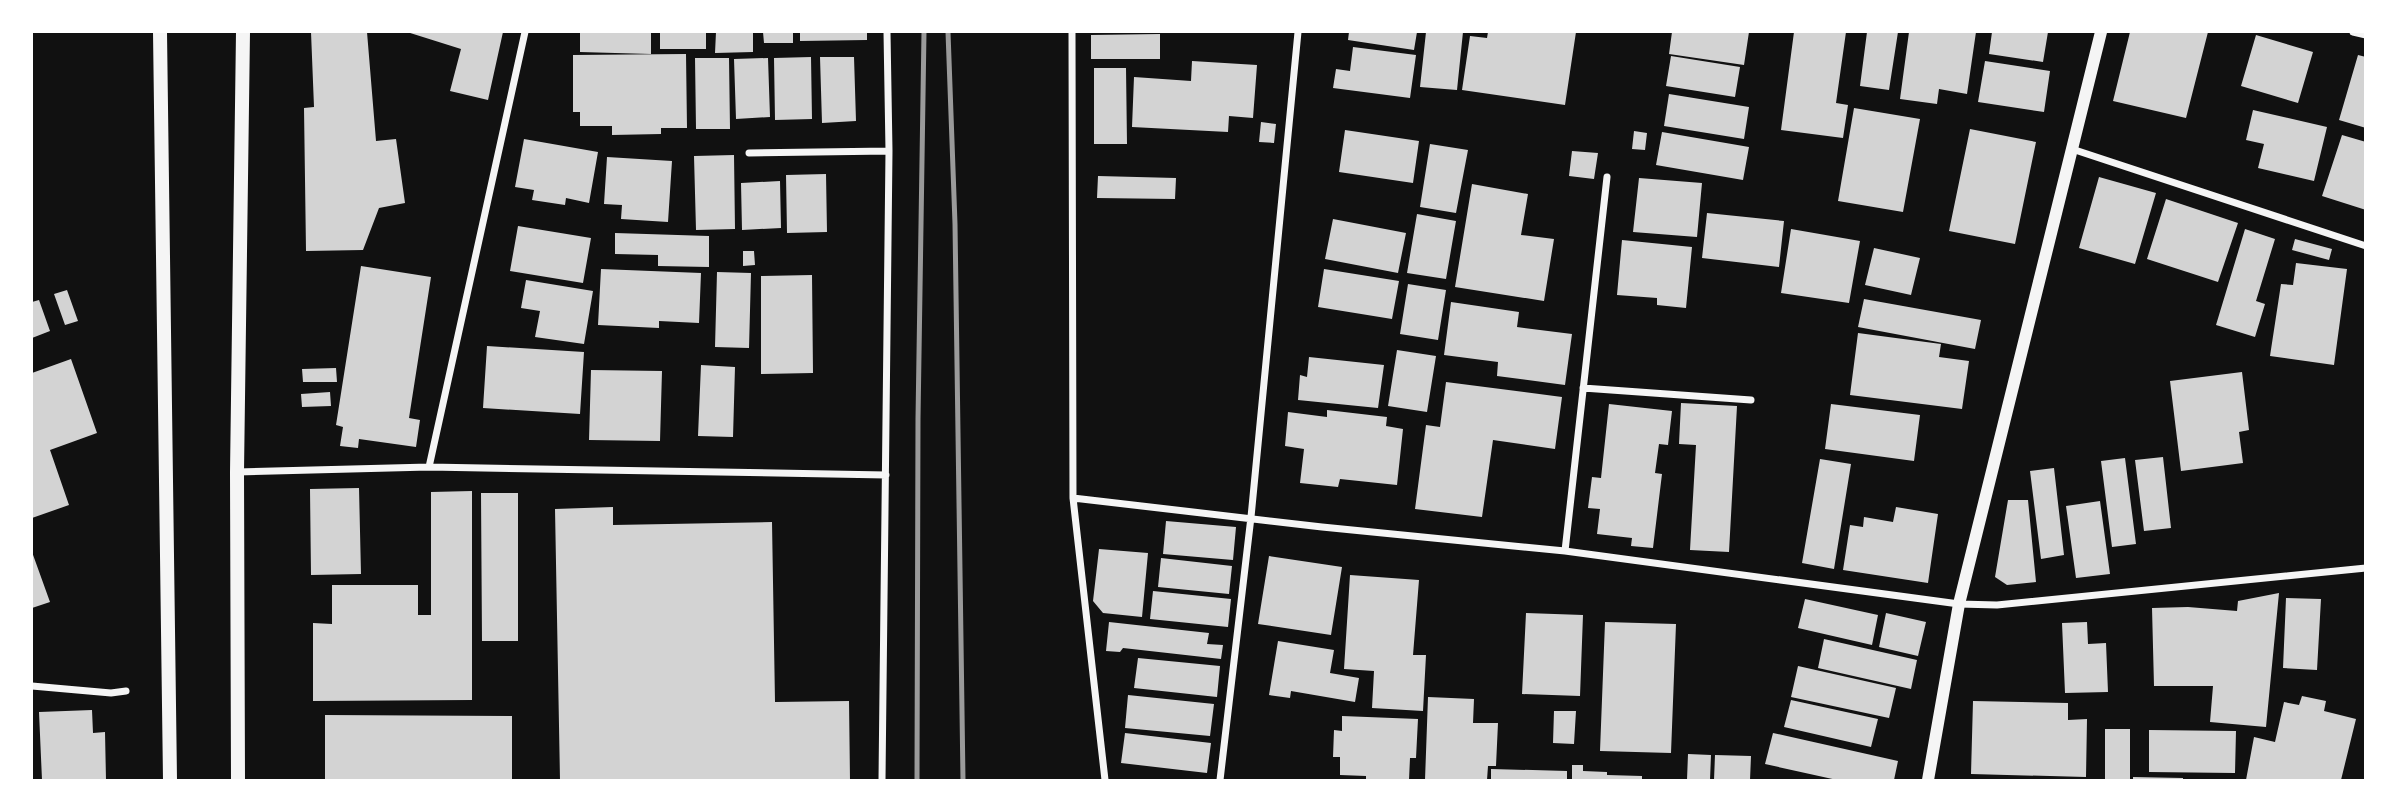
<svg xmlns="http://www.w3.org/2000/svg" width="2397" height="812" font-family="'Playfair Display',serif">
<rect width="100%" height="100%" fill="#111"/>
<path fill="#d3d3d3" d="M311 32H367L376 141 396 139 405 203 379 208 363 250 306 251 304 108 314 107Z
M407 32H503L488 100 450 91 461 49Z
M580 32H651V54L580 52Z
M660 32H706V49H660Z
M716 32H753V52L715 53Z
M763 32H793V43H764Z
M800 32H867V40L800 41Z
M1349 32H1417L1414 50 1348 40Z
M1426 32H1463L1457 90 1420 87Z
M1488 32H1576L1565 105 1462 90 1470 36 1487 38Z
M1672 32H1749L1744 65 1669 54Z
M1794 32H1846L1836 103 1848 105 1843 138 1781 130Z
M1867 32H1898L1889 90 1860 86Z
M1909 32H1976L1967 94 1939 89 1937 104 1900 99Z
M1992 32H2048L2043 62 1989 54Z
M2130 32H2208L2186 118 2113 101Z
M1160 34V59H1091V35Z
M2256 35 2313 52 2298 103 2241 86Z
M1353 47 1416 55 1410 98 1333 88 1336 69 1350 71Z
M686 54 687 128H661V134L612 135V126H580V112H573V55Z
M2358 55 2366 57V128L2339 120Z
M1671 56 1740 67 1735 97 1666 86Z
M811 57 812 119 775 120 774 58Z
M820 57H854L856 121 822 123Z
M695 58H729L730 129H696Z
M768 58 770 117 736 119 734 59Z
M1192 61 1257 65 1253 118 1229 116 1228 132 1132 127 1134 77 1191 81Z
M1985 61 2050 71 2044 112 1978 102Z
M1094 68H1126L1127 144H1094Z
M1669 94 1749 107 1744 139 1664 126Z
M1854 108 1920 119 1903 212 1838 201Z
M2253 110 2327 127 2314 181 2258 168 2264 144 2246 140Z
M1261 122 1276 124 1274 143 1259 142Z
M1970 129 2036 142 2015 244 1949 231Z
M1345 130 1419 141 1413 183 1339 172Z
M1634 131 1647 133 1645 150 1632 149Z
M1662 132 1749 147 1743 180 1656 165Z
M2342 135 2366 142V210L2322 196Z
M524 139 598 152 589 203 566 198 565 205 532 200 534 190 515 187Z
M1430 144 1468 150 1456 213 1420 207Z
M1572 151 1598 153 1594 179 1569 176Z
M734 155 735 229 696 230 694 156Z
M607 157 672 161 668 222 621 219 622 205 604 204Z
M826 174 827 232 787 233 786 175Z
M1098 176 1176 178 1175 199 1097 198Z
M2099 177 2156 193 2135 264 2079 248Z
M1639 178 1702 183 1697 237 1633 232Z
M780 181 781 228 742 230 741 183Z
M1472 184 1528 194 1521 235 1554 239 1544 301 1455 287Z
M2166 199 2238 223 2218 282 2147 259Z
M1707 213 1784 221 1779 267 1702 258Z
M1417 214 1456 221 1446 279 1407 273Z
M1333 219 1406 233 1398 273 1325 259Z
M518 226 591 238 583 283 510 271Z
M1791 229 1860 241 1849 303 1781 293Z
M2245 229 2275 239 2256 301 2265 304 2255 337 2216 325Z
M615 233 709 236V267L658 266V255L615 254Z
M2295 239 2332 249 2329 260 2292 250Z
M1622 240 1692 247 1686 308 1657 305V298L1617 295Z
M1874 248 1920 258 1911 295 1865 285Z
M743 251H754L755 265 743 266Z
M2296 263 2347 269 2334 365 2270 356 2281 284 2293 285Z
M361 266 431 277 409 418 420 420 416 447 359 439 358 448 340 446 343 427 336 425Z
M601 269 701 273 699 323 659 321V328L598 325Z
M1324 269 1399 281 1392 319 1318 307Z
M717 272 751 273 749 348 715 347Z
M812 275 813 373 761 374V276Z
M526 280 593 291 584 344 535 337 540 311 521 308Z
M1408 284 1446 290 1438 340 1400 334Z
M67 290 78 321 65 325 54 294Z
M1864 299 1981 320 1975 349 1858 327Z
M39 300 50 331 32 338V302Z
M1451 302 1519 312 1517 327 1572 334 1565 385 1497 376 1498 362 1444 355Z
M1858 333 1941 344 1939 357 1969 361 1962 409 1850 395Z
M487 346 584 352 580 414 483 408Z
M1397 350 1436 356 1427 412 1388 406Z
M1309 357 1384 365 1378 408 1298 400 1300 375 1307 377Z
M71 359 97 433 50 450 69 505 32 518V373Z
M701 365 735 367 733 437 698 436Z
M336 368 337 382H303L302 369Z
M591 370 662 371 660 441 589 440Z
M2242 372 2249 430 2239 432 2243 463 2181 471 2170 381Z
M1446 382 1562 397 1555 449 1493 440 1482 517 1415 509 1426 425 1440 427Z
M330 392 331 406 302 407 301 394Z
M1681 403 1737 406 1729 552 1690 550 1696 445 1679 444Z
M1609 404 1672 411 1668 445 1659 444 1655 473 1662 474 1653 548 1631 546 1632 538 1597 534 1600 509 1588 508 1592 477 1601 478Z
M1831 404 1920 415 1914 461 1825 449Z
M1327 410 1387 417 1386 426 1403 429 1397 485 1340 479 1338 487 1300 483 1304 449 1285 446 1288 412 1327 417Z
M2163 457 2171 528 2144 531 2135 460Z
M2125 458 2136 544 2112 547 2101 461Z
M1820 459 1851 464 1834 569 1802 563Z
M2054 468 2064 555 2041 559 2030 471Z
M359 488 361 574 311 575 310 489Z
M472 491V700L313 701V623L332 624V585H418V615H431V492Z
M481 493H518V641H482Z
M2008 500H2028L2036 582 2007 585 1995 577Z
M2100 501 2110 574 2076 578 2066 506Z
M613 507V525L772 522 775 702 849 701 850 780H560L555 509Z
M1896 507 1938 514 1928 583 1843 570 1850 525 1863 527 1864 517 1893 522Z
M1166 521 1236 527 1233 560 1163 554Z
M1099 549 1148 553 1142 617 1103 613 1093 601Z
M32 552 50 602 32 608Z
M1269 556 1342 567 1331 635 1258 624Z
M1161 558 1232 566 1229 594 1158 587Z
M1350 575 1419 580 1413 655H1426L1423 711 1372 708 1374 671 1344 669Z
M1153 591 1231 599 1228 627 1150 619Z
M2279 593 2266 727 2210 722 2213 686H2154L2152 608 2188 607 2237 611 2238 601Z
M2286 598 2321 599 2317 670 2283 668Z
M1805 599 1878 615 1872 645 1798 628Z
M1526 613 1583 615 1580 696 1522 694Z
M1886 613 1926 622 1918 656 1879 647Z
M1109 622 1209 633 1207 644 1223 645 1221 659 1123 648 1120 652 1106 651Z
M1605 622 1676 624 1671 753 1600 751Z
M2087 622 2088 644 2106 643 2108 692 2065 693 2062 623Z
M1824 639 1917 660 1911 689 1818 668Z
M1278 641 1334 650 1330 673 1359 678 1355 702 1291 691 1290 698 1269 695Z
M1138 658 1220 666 1217 697 1134 688Z
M1798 666 1896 688 1889 718 1791 697Z
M1128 695 1214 704 1210 736 1125 728Z
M2302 696 2326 701 2324 711 2356 719 2341 780H2246L2254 737 2275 742 2284 702 2299 705Z
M1428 697 1474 699 1473 723H1498L1496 766H1488L1487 780H1425Z
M1791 700 1878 719 1871 747 1784 727Z
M1973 701 2068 703V720L2087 719 2086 777 1971 774Z
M92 710 93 733 105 732 106 780H42L39 712Z
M1554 711H1576L1574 744 1553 743Z
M325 715 512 716V780H325Z
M1342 716 1418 719 1416 758H1410L1409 780H1366V776L1340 775V757H1333L1334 730 1342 731Z
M2105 729H2130V780H2105Z
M2149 730 2236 731 2235 773 2149 772Z
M1125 733 1211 743 1207 773 1121 763Z
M1773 733 1898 761 1894 780H1837L1765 764Z
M1688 754 1711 755 1710 780H1687Z
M1715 755 1751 756 1750 780H1714Z
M1572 765H1583V771L1607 772V775L1642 776V780H1572Z
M1491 769 1567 771V780H1491Z
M2133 777 2183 778V780H2133Z"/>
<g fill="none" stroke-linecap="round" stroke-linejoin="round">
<path stroke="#f5f5f5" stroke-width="7" d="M1072 32 1073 498 1105 780
M2353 32 2366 35
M2072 149 2366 246
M749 153 889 151
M1583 388 1751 400
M429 467 525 32
M237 472 429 467 886 475
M1073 498 1322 527 1565 551 1959 604 1997 605 2366 568
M1565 551 1607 177
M32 686 111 693 126 691
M882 780 889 151 887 32
M1220 780 1251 517 1298 32"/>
<path stroke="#f5f5f5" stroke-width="12" d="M1928 780 1959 604 2101 32"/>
<path stroke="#f5f5f5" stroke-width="14" d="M160 32 170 780
M238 780 237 472 243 32"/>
<path stroke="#9a9a9a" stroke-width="5" d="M948 32 955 224 963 780
M917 780 918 419 924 32"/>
</g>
<rect width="2397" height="812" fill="none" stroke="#ffffff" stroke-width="66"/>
</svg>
